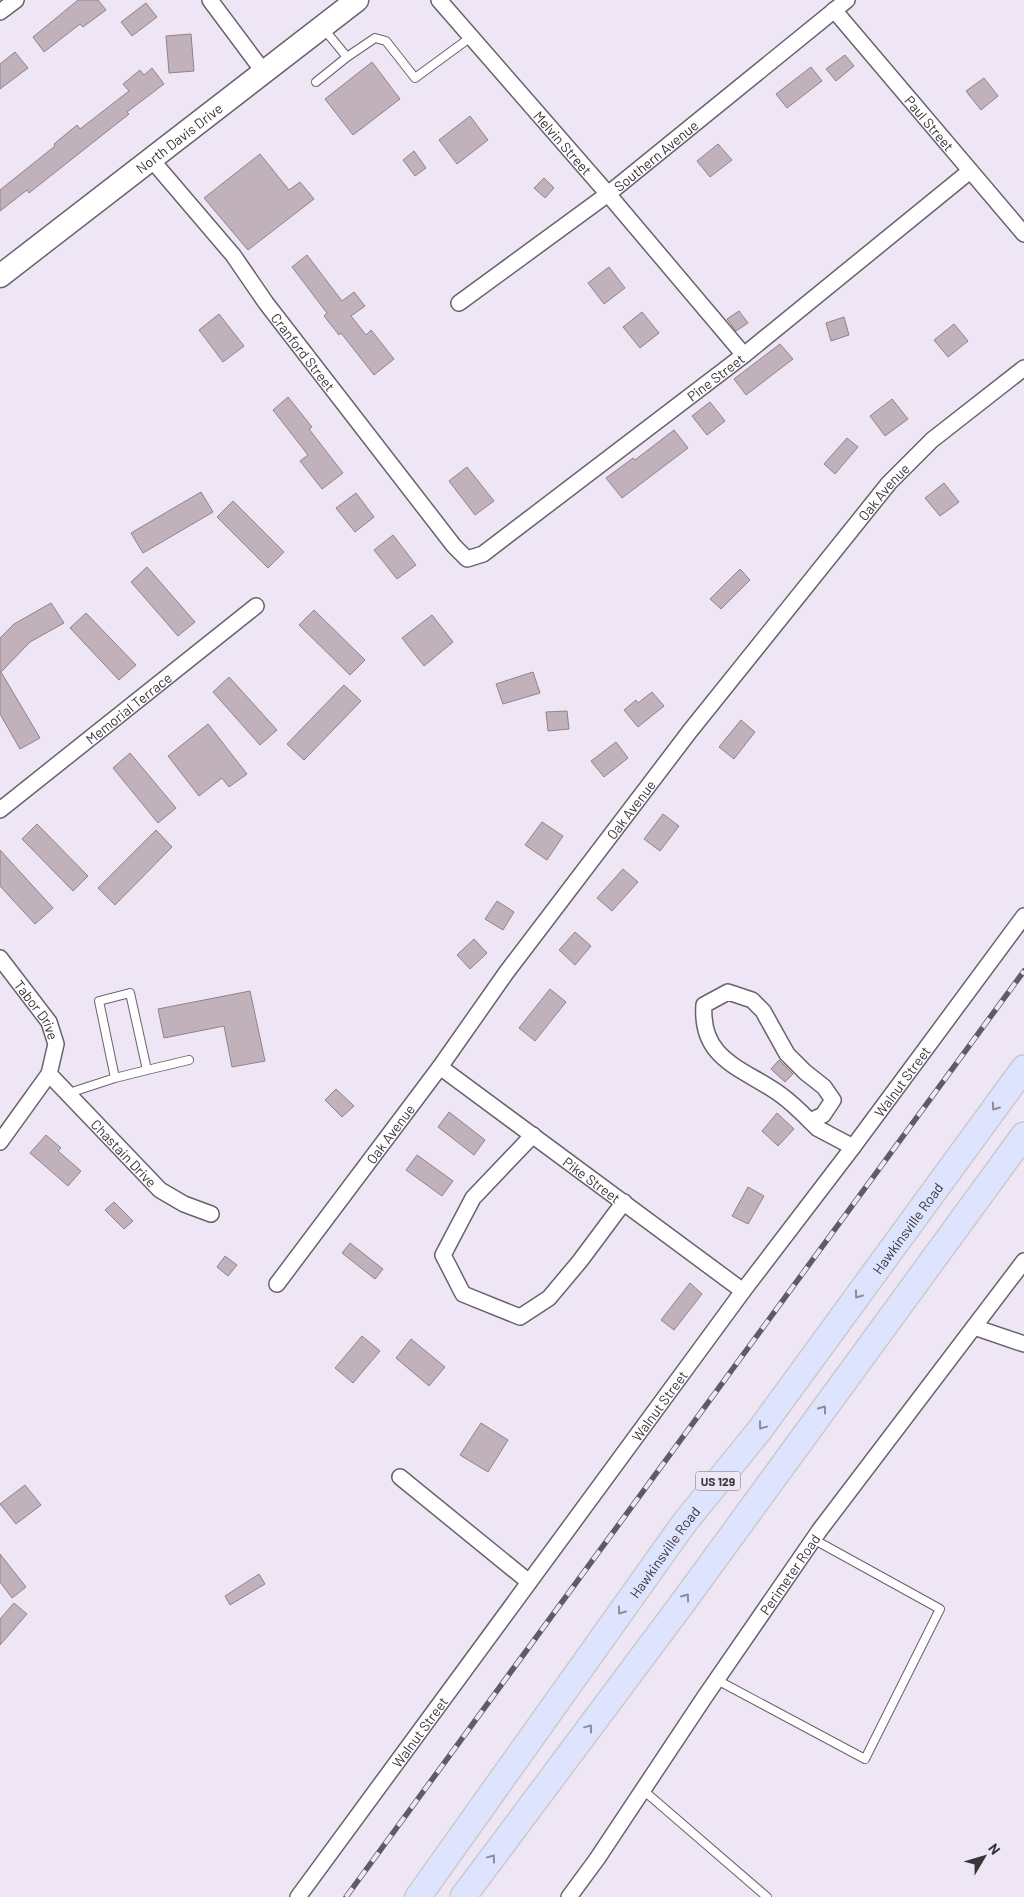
<svg xmlns="http://www.w3.org/2000/svg" width="1024" height="1897" font-family="Barlow,sans-serif">
<rect width="100%" height="100%" fill="#eee6f4"/>
<path fill="#c1b1ba" stroke="#91828a" d="M78 0H98L106 10 83 27 80 24 44 52 33 37Z
M146 3 157 17 132 36 121 22Z
M191 34 194 71 169 73 166 36Z
M15 52 28 68 0 89V64Z
M845 55 854 66 836 81 826 69Z
M372 62 400 99 353 135 325 99Z
M811 67 822 81 787 108 776 94Z
M152 68 164 84 127 112 129 114 29 193 27 190 0 211V190L55 146 54 144 77 125 80 129 129 91 123 84 140 70 144 75Z
M984 78 998 96 981 110 966 91Z
M470 116 488 140 457 164 439 140Z
M718 144 732 160 710 177 697 161Z
M414 151 426 168 415 176 403 160Z
M260 154 289 190 300 182 314 199 248 250 204 198Z
M544 178 554 188 545 198 534 188Z
M307 255 342 301 354 292 365 306 351 316 366 335 371 330 394 359 374 375 341 333 339 335 324 316 327 313 292 267Z
M609 267 625 288 604 304 588 283Z
M739 311 748 323 736 331 727 319Z
M642 312 659 333 640 348 623 327Z
M219 314 244 346 223 362 199 330Z
M844 317 849 335 831 341 826 323Z
M954 324 968 341 948 357 934 340Z
M780 344 793 359 746 395 734 379Z
M288 397 312 427 309 429 343 473 322 489 300 461 308 455 273 410Z
M892 399 908 419 885 436 870 416Z
M710 402 725 421 707 435 692 416Z
M674 430 688 448 622 498 606 478 633 458 635 460Z
M847 438 858 447 835 474 824 464Z
M467 467 494 501 475 515 449 481Z
M944 483 959 502 940 516 925 498Z
M201 492 213 512 143 553 131 533Z
M356 493 374 517 355 532 336 508Z
M233 501 284 552 268 568 217 517Z
M393 535 416 565 397 579 374 550Z
M147 567 195 622 178 636 131 582Z
M740 569 750 580 721 609 710 599Z
M51 603 64 623 30 642 1 672 40 738 20 749 0 714V638L14 624Z
M314 610 365 660 350 675 299 625Z
M86 613 136 665 119 680 70 628Z
M432 615 453 642 424 666 402 638Z
M533 672 540 693 503 704 496 684Z
M229 677 277 730 260 745 213 692Z
M344 685 361 701 304 760 287 744Z
M652 692 664 706 638 727 624 710 636 700 638 703Z
M567 711 569 729 548 731 546 712Z
M741 720 755 732 734 759 719 747Z
M208 724 247 774 229 787 222 778 199 796 168 756Z
M616 742 628 758 604 777 591 761Z
M130 753 176 808 158 823 113 768Z
M663 814 679 826 660 851 644 839Z
M542 822 563 836 547 860 525 845Z
M37 824 88 876 73 891 22 839Z
M156 830 172 847 115 905 98 888Z
M0 850 53 908 35 924 0 886Z
M623 869 638 882 612 911 597 898Z
M497 901 514 912 503 930 485 919Z
M575 932 591 946 575 965 559 950Z
M474 939 487 953 470 969 457 955Z
M550 989 566 1002 535 1041 519 1028Z
M250 991 265 1061 232 1067 224 1026 164 1038 158 1009Z
M779 1060 793 1074 785 1082 771 1069Z
M336 1089 354 1106 342 1117 325 1100Z
M449 1112 485 1140 474 1155 438 1127Z
M777 1113 794 1129 778 1146 762 1131Z
M46 1135 61 1148 58 1151 81 1171 68 1186 30 1153Z
M417 1155 453 1181 442 1196 406 1170Z
M748 1187 764 1196 748 1224 732 1216Z
M114 1202 133 1221 124 1229 105 1210Z
M350 1243 383 1269 375 1279 342 1253Z
M225 1256 237 1265 228 1276 217 1267Z
M690 1283 702 1294 674 1330 661 1320Z
M362 1336 380 1351 353 1383 335 1368Z
M411 1339 445 1367 429 1386 396 1358Z
M481 1423 508 1440 488 1472 460 1455Z
M25 1485 41 1505 16 1524 0 1504Z
M0 1554 26 1587 12 1598 0 1582Z
M259 1574 265 1584 230 1605 225 1596Z
M14 1603 27 1614 0 1645V1619Z"/>
<g fill="none" stroke-linecap="round" stroke-linejoin="round">
<defs>
<path id="lane" d="M323 28 347 57 375 38 386 41 415 78 471 37
M316 82 347 57
M147 1070 189 1060
M69 1093 115 1078 147 1070 130 993 99 1001 115 1078
M717 1680 865 1759 940 1609 813 1539
M643 1790 767 1897"/>
<g id="street">
<path d="M210 0 263 71"/>
<path id="s1" d="M439 0 608 194 744 355"/>
<path id="s2" d="M834 10 1024 234"/>
<path d="M0 12 16 0"/>
<path id="s3" d="M151 159 233 255 266 303 454 546 467 559 483 554 744 355 970 171"/>
<path id="s4" d="M459 303 608 194 847 0"/>
<path id="s5" d="M0 810 256 606"/>
<path id="s6" d="M0 958 49 1022 56 1044 49 1074 0 1142"/>
<path d="M728 992 752 1000 763 1011 787 1054 805 1072 824 1087 833 1100 823 1115 810 1121C801 1112 792 1103 781 1095 744 1068 700 1061 704 1005Z"/>
<path id="s7" d="M440 1067 743 1291"/>
<path id="s8" d="M49 1074 160 1190 184 1204 211 1214"/>
<path d="M810 1121 817 1128 853 1147"/>
<path d="M533 1135 473 1198 443 1255 463 1294 520 1317 549 1298 580 1261 624 1202"/>
<path id="s9" d="M277 1284 440 1067 506 973 690 731 889 483 932 440 1024 368"/>
<path d="M974 1327 1024 1344"/>
<path d="M400 1477 529 1582"/>
<path id="s10" d="M298 1897 743 1291 853 1147 1024 916"/>
<path id="s11" d="M569 1897 597 1859 704 1698 819 1531 1024 1261"/>
</g>
<g id="secondary">
<path id="s12" d="M0 276 357 0"/>
</g>
<g id="primary">
<path id="s13" d="M418 1897 685 1522 759 1431 1024 1068"/>
<path d="M463 1897 684 1601 1024 1135"/>
</g>
</defs>
<use href="#lane" stroke="#69626e" stroke-width="10"/>
<use href="#street" stroke="#69626e" stroke-width="18"/>
<use href="#secondary" stroke="#69626e" stroke-width="25"/>
<use href="#primary" stroke="#cbcacc" stroke-width="28"/>
<use href="#lane" stroke="#fff" stroke-width="8"/>
<use href="#street" stroke="#fff" stroke-width="15"/>
<use href="#secondary" stroke="#fff" stroke-width="22"/>
<use href="#primary" stroke="#dee3fe" stroke-width="25"/>
<defs>
<path id="rail" d="M346 1897 1024 971"/>
</defs>
<use href="#rail" stroke="#5f5b63" stroke-width="5.5"/>
<use href="#rail" stroke="#eee6f4" stroke-width="4" stroke-dasharray="11" stroke-linecap="butt"/>
</g>
<defs><path id="oneway-chevron" d="M-2-3.5L2.5 0L-2 3.5" fill="none" stroke-width="1.6" stroke-linecap="round" stroke-linejoin="round" transform="scale(1.25)"/></defs>
<g stroke="#8b8c9c">
<use href="#oneway-chevron" transform="translate(995 1107) rotate(126)"/>
<use href="#oneway-chevron" transform="translate(858 1295) rotate(126)"/>
<use href="#oneway-chevron" transform="translate(823 1409) rotate(-54)"/>
<use href="#oneway-chevron" transform="translate(762 1426) rotate(127)"/>
<use href="#oneway-chevron" transform="translate(686 1597) rotate(-54)"/>
<use href="#oneway-chevron" transform="translate(621 1611) rotate(126)"/>
<use href="#oneway-chevron" transform="translate(589 1728) rotate(-53)"/>
<use href="#oneway-chevron" transform="translate(492 1858) rotate(-53)"/>
</g>
<g text-anchor="middle" dominant-baseline="central" stroke-width="4" stroke-linejoin="round" paint-order="stroke">
<rect fill="#eee6f4" stroke="#6f6a72" stroke-width="1" x="695.5" y="1471.5" width="45" height="19" rx="4"/>
<g font-size="12" font-weight="bold" fill="#38353b">
<text x="718" y="1481">US 129</text>
</g>
<g font-size="14" fill="#38353b" stroke="#eee6f4">
<text stroke="none"><textPath href="#s2" startOffset="148">Paul Street</textPath></text>
<text stroke="none"><textPath href="#s12" startOffset="226">North Davis Drive</textPath></text>
<text stroke="none"><textPath href="#s1" startOffset="189">Melvin Street</textPath></text>
<text stroke="none"><textPath href="#s4" startOffset="246">Southern Avenue</textPath></text>
<text stroke="none"><textPath href="#s3" startOffset="246">Cranford Street</textPath></text>
<text stroke="none"><textPath href="#s3" startOffset="819">Pine Street</textPath></text>
<text stroke="none"><textPath href="#s9" startOffset="998">Oak Avenue</textPath></text>
<text stroke="none"><textPath href="#s5" startOffset="164">Memorial Terrace</textPath></text>
<text stroke="none"><textPath href="#s9" startOffset="592">Oak Avenue</textPath></text>
<text stroke="none"><textPath href="#s6" startOffset="64">Tabor Drive</textPath></text>
<text stroke="none"><textPath href="#s10" startOffset="1015">Walnut Street</textPath></text>
<text stroke="none"><textPath href="#s9" startOffset="188">Oak Avenue</textPath></text>
<text stroke="none"><textPath href="#s8" startOffset="109">Chastain Drive</textPath></text>
<text stroke="none"><textPath href="#s7" startOffset="189">Pike Street</textPath></text>
<text stroke="none"><textPath href="#s13" startOffset="829">Hawkinsville Road</textPath></text>
<text stroke="none"><textPath href="#s10" startOffset="610">Walnut Street</textPath></text>
<text stroke="none"><textPath href="#s13" startOffset="424">Hawkinsville Road</textPath></text>
<text stroke="none"><textPath href="#s11" startOffset="391">Perimeter Road</textPath></text>
<text stroke="none"><textPath href="#s10" startOffset="205">Walnut Street</textPath></text>
</g>
</g>
<g transform="translate(984 1857) rotate(52)" stroke="#eee6f4" stroke-width="4" paint-order="stroke">
<path d="M0-4L9 19L0 12L-9 19Z" fill="#38353b"/>
<text y="-8" font-size="14" font-weight="bold" text-anchor="middle" fill="#38353b">N</text>
</g>
</svg>
